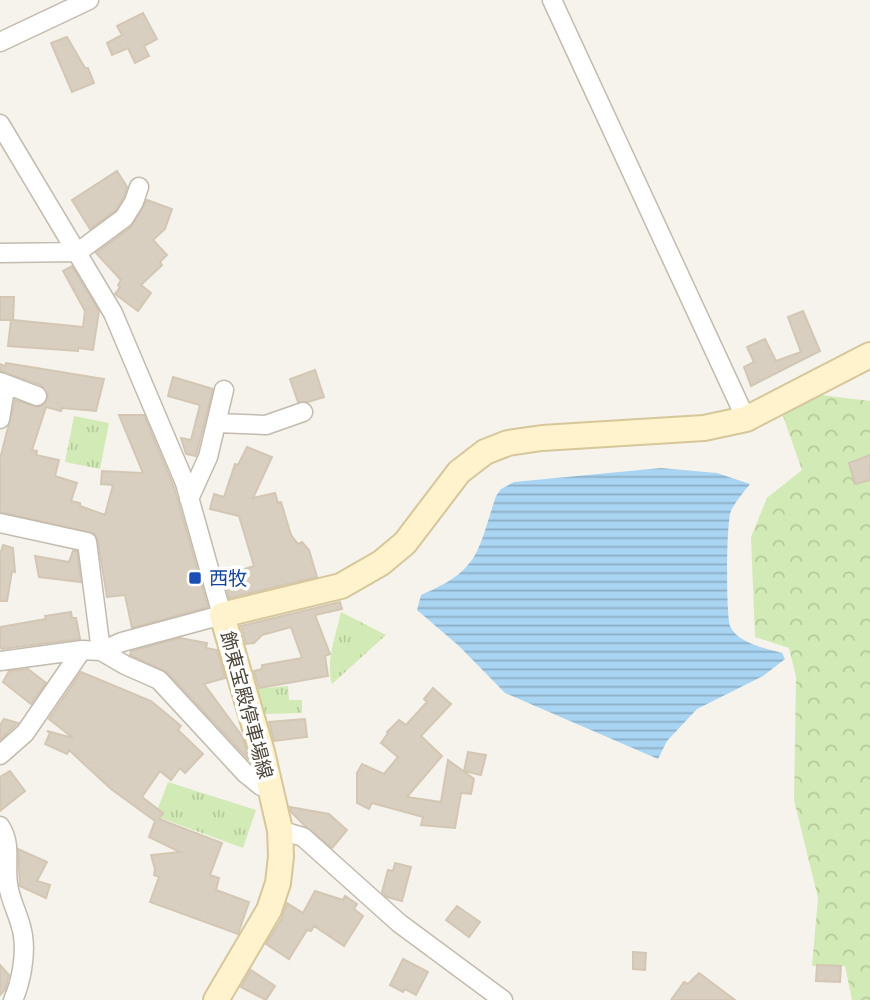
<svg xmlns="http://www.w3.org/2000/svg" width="870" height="1000" font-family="'PT Sans','Noto Sans JP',sans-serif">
<defs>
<pattern id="grass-tufts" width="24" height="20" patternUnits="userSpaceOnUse" patternTransform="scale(1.75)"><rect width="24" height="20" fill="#d2eab5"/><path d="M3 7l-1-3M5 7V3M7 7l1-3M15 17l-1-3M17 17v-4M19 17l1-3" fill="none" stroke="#b6ca9c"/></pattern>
<pattern id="forest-crowns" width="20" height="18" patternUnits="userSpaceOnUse" patternTransform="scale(1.75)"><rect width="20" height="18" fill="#d2eab5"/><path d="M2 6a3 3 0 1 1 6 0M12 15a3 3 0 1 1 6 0" fill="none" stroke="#b6ca9c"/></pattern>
<pattern id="water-rules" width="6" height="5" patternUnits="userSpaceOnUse" patternTransform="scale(1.75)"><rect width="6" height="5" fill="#a9d4f2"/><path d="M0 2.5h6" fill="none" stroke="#8caec5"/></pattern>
</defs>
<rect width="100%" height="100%" fill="#f6f3ec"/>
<path fill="url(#grass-tufts)" d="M74 416 109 423 100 469 65 462Z
M341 612 386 635 332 684C325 662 336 635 341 612Z
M288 686 289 700H302V713L263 714 256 689Z
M168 782 256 810 243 848 155 816Z"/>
<path fill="url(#forest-crowns)" d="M813 394 870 401V1000H852L845 966H812L818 898 794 800 796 677 789 648 755 637 751 537 767 498 802 470 783 416Z"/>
<path fill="url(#water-rules)" d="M661 468 717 473 750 484C744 492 735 502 731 511 726 522 726 614 730 626 737 643 767 649 782 653L785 659 763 676 697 709 667 741 658 759 505 693 459 646 417 610 421 595C480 570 477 553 496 496L501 489 514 482Z"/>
<path fill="#d8cfc1" stroke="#d3c7b4" stroke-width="2" d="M143 13 157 39 144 46 149 56 135 63 128 48 112 55 107 43 122 35 117 26Z
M67 37 85 68H88L94 83 72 92 51 43Z
M117 171 127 187 124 197 116 210 90 229 72 200Z
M147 200 172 209 165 229 153 240 167 255 160 262 162 265 141 285 151 293 138 311 115 294 120 287 118 285 121 280 96 253 131 227Z
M72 266 99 311 93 350 78 348V351L8 346 11 320H0V297H14L13 320 83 327 85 311 63 271Z
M803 311 820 351 751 386 744 367 754 362 747 347 765 339 776 361 801 352 788 317Z
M6 363 104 379 96 411 62 408 61 411 46 407 32 450 37 451 36 455 59 460 55 476 77 483 71 501 80 503V506L105 515 113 485 101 484 102 471 143 473 119 415H144L174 487 208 607 132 628 125 595 107 597 98 541 95 534 0 512V459L15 400 38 407 45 404 48 395 41 385 0 371V364L5 366Z
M315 370 324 397 308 402H298L290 379Z
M173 377 213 389 196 456 186 454 181 438 191 440 200 405 168 396Z
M247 447 272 457 253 498 275 493 278 503 281 502 291 535 298 544 302 542 309 550 317 577 229 598 223 576 254 566 239 516 210 509 214 494 224 497 235 464 238 465Z
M870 455V480L855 484 849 463Z
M3 545 13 548 15 572 12 571 7 601H0V555Z
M73 551H77L81 582 39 577 35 556 69 562Z
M340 602 342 609 315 615 330 654 325 656 328 676 259 688 254 671 262 669V665L302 658 291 627 262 635 254 643 246 644 241 626Z
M71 612 72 618H76L80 639 2 649 0 647V627L46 619 45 616Z
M180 638 207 643 206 648 217 650 225 678 204 684 242 736 249 760 167 672 130 655 131 651Z
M28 669 46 683 31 704 3 682 9 671Z
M81 672 151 701 181 726 178 730 203 754 185 773 180 768 171 780 160 771 142 797 163 813 159 819 222 843 210 875 219 878 216 890 249 902 238 934 150 902 159 877 154 875 155 869 151 855 180 852 149 837 155 821 111 789 69 750 67 754 45 744 50 733 47 731 73 738 49 719Z
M433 688 451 704 421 736 442 756 407 797 441 802 448 760 474 779 471 794 461 793 455 828 421 825 423 817 372 803 369 809 357 803V773L362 764 384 774 398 757 381 743 388 733 387 732 399 720 406 725 427 702 424 699Z
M4 719 18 723 0 740V725Z
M305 719 307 737 274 741 269 722Z
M468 752 486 755 481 775 464 771Z
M10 771 25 791 0 811V777Z
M290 807 329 814 347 830 332 848 305 826 291 812Z
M18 849 47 862 37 881 50 885 46 898 20 886Z
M395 863 411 867 402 901 387 897 382 892 388 870 393 871Z
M315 891 343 900 345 896 357 904 354 909 363 916 344 946 314 926 311 931 307 930 289 959 266 944 282 918 287 903 303 913Z
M457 906 480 922 469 937 446 920Z
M633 952 646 953 645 970 633 969Z
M403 959 428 972 416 995 405 989 403 992 390 985Z
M0 965 9 975 5 990 0 995Z
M817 965 841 966 840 982 816 981Z
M251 970 275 986 266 1000 241 987Z
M699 973 735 1000H671L684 982 688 984Z"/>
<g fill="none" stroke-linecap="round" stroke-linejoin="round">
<defs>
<path id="minor" d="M552 0 746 419
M0 42 89 0
M0 124 113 313 185 483 222 615 122 642 101 651 82 650 25 733 0 755
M0 253 78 252 124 218 134 202 139 187
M0 382 37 396
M0 419 4 395 8 386
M217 423 266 425 303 412
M189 499 208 457 224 390
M0 523 87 542 101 651 125 665 159 680 245 773 261 786 270 789
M0 661 82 650
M0 826C12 844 5 863 8 884 10 902 21 918 23 936 26 955 21 983 13 1000
M280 830 303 837 399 923 503 1000"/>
<path id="secondary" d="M216 1000 269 910 278 883 281 856 280 830 262 752 222 615 341 586 381 563 405 543 459 472 485 452 508 443 542 438 704 428 746 419 870 355"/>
</defs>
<use href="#minor" stroke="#c2bbae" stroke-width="21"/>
<use href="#secondary" stroke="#d6c79b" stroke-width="28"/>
<use href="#minor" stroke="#fff" stroke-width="18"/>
<use href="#secondary" stroke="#fff3cd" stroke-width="24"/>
</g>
<rect fill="#1a4fb4" stroke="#fff" stroke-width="2.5" x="188" y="571" width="14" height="14" rx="3.5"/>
<g text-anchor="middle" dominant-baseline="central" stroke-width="7" stroke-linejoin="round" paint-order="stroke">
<g font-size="19" fill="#164399" stroke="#fff" text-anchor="start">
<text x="209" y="578">西牧</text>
</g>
<g font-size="19" fill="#4b4439" stroke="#fff">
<text transform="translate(247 705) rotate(75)">飾東宝殿停車場線</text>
</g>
</g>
</svg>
